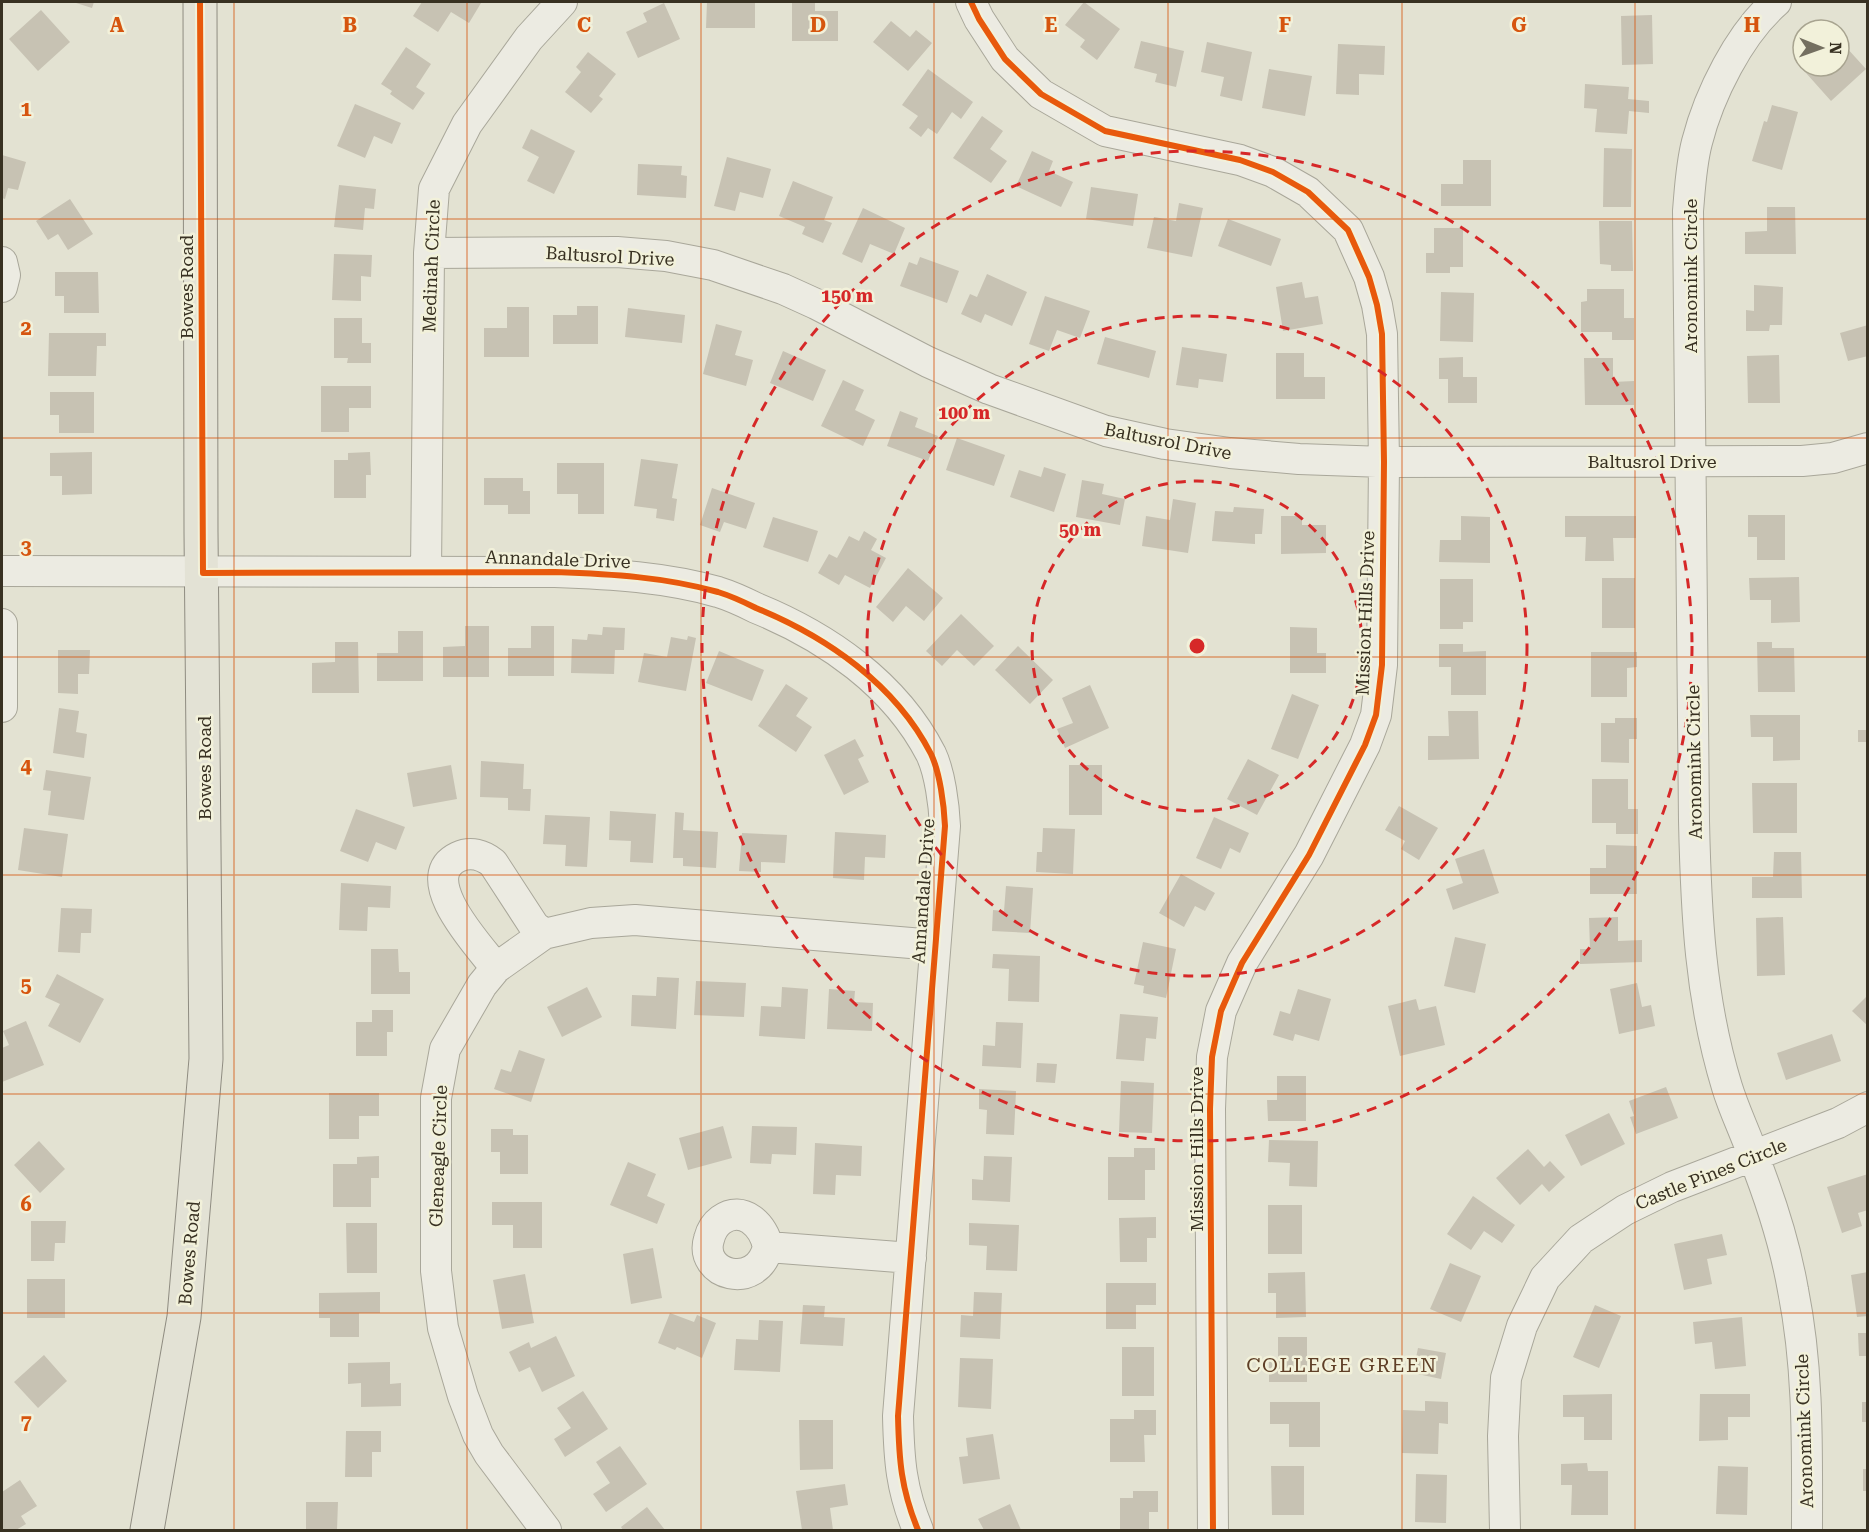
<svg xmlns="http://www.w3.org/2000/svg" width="1869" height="1532" font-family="'Roboto Serif',serif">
<rect width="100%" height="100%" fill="#e3e2d2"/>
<path fill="#c7c2b3" d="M73 2H94L92 8Z
M422 2H478L481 3 469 23 451 12 438 32 413 16Z
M707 2H755V28H706Z
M792 2H815V11H838V41H792Z
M1084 2 1120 29 1097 60 1080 47 1085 40 1065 25Z
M664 3 680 39 638 58 626 32 647 22 643 13Z
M41 10 70 42 38 71 9 39Z
M1652 15 1653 64 1622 65 1621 16Z
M891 21 910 37 916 30 932 43 908 71 873 42Z
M1141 41 1184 51 1176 87 1155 82 1157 74 1134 68Z
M1207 42 1252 52 1242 101 1220 96 1224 77 1201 72Z
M1338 44 1385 46 1384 75 1359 74V95L1336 94Z
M406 47 431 64 416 87 425 93 413 110 390 94 392 91 381 84Z
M1846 47 1866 69 1831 101 1798 64 1803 59V66H1839V54Z
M588 52 616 74 599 96 603 99 591 113 565 92 581 72 576 67Z
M928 69 973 102 961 119 952 112 937 134 928 128 921 137 909 128 918 116 902 105Z
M1269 69 1312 76 1305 116 1262 108Z
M1585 84 1629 87 1628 99 1649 101V113L1629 111 1627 134 1595 132 1597 109 1584 108Z
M355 104 401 123 392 144 374 136 365 158 337 146Z
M1772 105 1798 112 1782 170 1752 161 1764 121 1767 122Z
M982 116 1003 131 990 149 1007 161 991 183 953 158Z
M531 129 575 151 554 194 527 181 539 157 522 148Z
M1604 148 1632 149 1631 207H1603Z
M1032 151 1053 161 1049 171 1073 182 1061 207 1016 186Z
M2 155 26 162 18 190 8 188 5 199 2 198Z
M727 157 771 169 763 198 740 192 735 211 714 206Z
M1463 160H1491V206H1441V184H1463Z
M638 164 682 166 681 175 687 176 686 198 637 195Z
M793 181 833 197 824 220 832 223 823 243 802 234 805 227 779 216Z
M339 185 376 189 374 209 365 208 363 230 334 227Z
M1091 187 1138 194 1133 226 1086 219Z
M70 199 93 234 68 250 58 234 48 240 36 221Z
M1179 203 1203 208 1192 257 1147 248 1154 217 1176 221Z
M1767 207H1795L1796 254H1745V232L1767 231Z
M863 208 905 228 894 254 870 244 862 263 842 254Z
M1228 219 1281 239 1271 266 1218 246Z
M1599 221H1632L1633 271H1611V265L1600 264Z
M1434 228H1463V267H1450V273H1426V253H1434Z
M334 254 372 255 371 277 361 276V301L332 300Z
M920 257 959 271 947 303 900 286 909 262 917 265Z
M55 272H98L99 313H64V296H55Z
M987 274 1027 292 1012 326 985 314 981 323 961 314 970 294 977 297Z
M1302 282 1305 298 1318 296 1323 324 1283 331 1276 287Z
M1754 285 1783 287 1782 325H1770L1769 331H1746V310L1754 311Z
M1587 289H1624V318H1634V340H1612V332H1581V302L1587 301Z
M1441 292 1474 293 1473 342 1440 341Z
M1045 296 1090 311 1080 338 1057 330 1049 351 1029 344Z
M577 306H598V344H553V315H577Z
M507 307H529V357H484V328H507Z
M628 308 685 315 682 343 625 337Z
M334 318H362V343H371V363H347L348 358H334Z
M716 324 742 331 735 355 753 360 746 386 703 374Z
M1868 325V356L1848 361 1840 333Z
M49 333H106V346H97L96 376H48Z
M1105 337 1156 351 1149 378 1097 364Z
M1182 347 1227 354 1223 382 1199 379 1198 388 1176 385Z
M783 351 826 370 813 401 770 383Z
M1276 353H1304V377H1325V399H1276Z
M1779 355 1780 403H1748L1747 356Z
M1463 357V377H1477V403H1448V379H1439V358Z
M1584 358H1613V382L1634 381V405H1585Z
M843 380 864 390 855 410 875 420 863 446 821 426Z
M321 386H371V408H349V432H321Z
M50 392H94V433H59V415H50Z
M900 411 918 418 915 427 938 436 928 461 887 446Z
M957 438 1005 455 994 486 946 470Z
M92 452V494L62 495V476H50V453Z
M370 452 371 475H366V498H334V460H348V453Z
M641 459 678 464 672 498 677 499 674 521 656 518 657 509 634 506Z
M557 463H604V514H578V494H557Z
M1044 467 1066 474 1054 512 1010 497 1019 470 1041 477Z
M484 478H523V491H530V514H508V505H484Z
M1082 480 1104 484 1102 494 1125 499 1120 525 1076 517Z
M712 488 755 503 746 529 724 522 720 532 700 525Z
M1173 499 1196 503 1188 553 1142 546 1146 516 1170 520Z
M1234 507 1264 509 1262 534H1255V544L1212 541 1215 511 1233 512Z
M1748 515H1785V560H1757V537H1748Z
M1281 516H1302V525H1326V553L1281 554Z
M1461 516 1490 517V563L1439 562 1440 540H1461Z
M1565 516H1636V538H1613L1614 561H1585L1586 537H1565Z
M773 517 818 531 808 562 763 547Z
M864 531 877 539 871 550 886 558 870 588 845 575 839 585 818 573 829 554 837 558 849 536 859 541Z
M908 568 943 598 924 621 906 606 893 622 876 607Z
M1799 577 1800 622 1771 623V600H1750L1749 578Z
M1602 578H1635V628H1602Z
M1440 579H1473V622H1463V629H1440Z
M961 614 994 646 974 666 957 650 942 666 926 651Z
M465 626H489V677H443V647L465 646Z
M531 626H554V676H508V648H531Z
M603 627 625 628 624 650H615L614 674 571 673 572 639 587 640 588 634 602 635Z
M1290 627 1317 628V653H1326V673H1290Z
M398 631H423V681H377V653H398Z
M688 636 696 638 686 691 638 682 644 653 667 657 671 637 687 640Z
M335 642H358L359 693H312V663L335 662Z
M1757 642H1772V648H1794L1795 692H1758Z
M1439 644H1463V652L1486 651V695H1451V667H1439Z
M1018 646 1053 680 1030 704 995 670Z
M58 650H90L89 674H78V694L58 693Z
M719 651 764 670 752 701 706 683Z
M1591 652H1637V667L1627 668V697H1591Z
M786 684 808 698 796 716 812 727 796 752 758 726Z
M1090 685 1109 728 1065 748 1057 729 1073 723 1062 698Z
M1292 694 1319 705 1298 759 1271 749Z
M59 708 79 711 76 732 87 734 84 758 53 753Z
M1448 711H1478L1479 759 1428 760V736H1449Z
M1750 715H1800V760L1773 761V737H1751Z
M1615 718H1637V739H1629V763L1601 762V723H1615Z
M1858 730H1868V742H1858Z
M855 739 864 756 858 759 869 782 844 795 824 755Z
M1248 759 1279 775 1257 815 1227 799Z
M481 761 524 764 523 789H531L530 811 508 810V798L480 797Z
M451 765 457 799 413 807 407 773Z
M1069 765H1102V815H1069Z
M46 770 91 777 84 820 48 815 51 791 43 790Z
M1592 779H1628V809H1638V834H1616V823H1592Z
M1752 783H1797V833H1753Z
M1399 806 1438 828 1419 860 1401 849 1405 841 1385 830Z
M356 809 405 827 396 850 376 842 368 862 340 851Z
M610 811 656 814 653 863 630 862 631 841 609 840Z
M675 812 684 813 683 830 718 832 716 868 683 866V858H673Z
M545 815 590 817 587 867 565 866 566 845 543 844Z
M1214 817 1249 833 1240 853 1230 848 1221 869 1196 858Z
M24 828 68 834 62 877 18 870Z
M1043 828 1075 829 1073 874 1036 872 1037 852H1042Z
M835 832 886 835 885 858 865 857 864 880 833 878Z
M742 833 787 835 785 863 761 862V872L739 871Z
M1606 845 1637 846V894H1590V868H1606Z
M1484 849 1499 893 1453 910 1446 889 1463 883 1455 859Z
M1774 852H1801L1802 898H1752V877H1773Z
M1181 874 1215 893 1205 911 1195 906 1184 927 1159 913Z
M341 883 391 886 390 908 368 907 367 931 339 930Z
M1006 886 1033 888 1030 933 992 931 993 910 1004 911Z
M61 908 92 909 91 933H81L80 953 58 952Z
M1618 917V941L1642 940V962L1580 964V949H1590L1589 918Z
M1783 917 1785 975 1757 976 1756 918Z
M1455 937 1486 944 1475 993 1444 986Z
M1143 942 1176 949 1166 998 1143 993 1144 986 1134 984Z
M371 949H398L399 972H410V994H371Z
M993 954 1040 956 1039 1002 1008 1001 1009 969 992 968Z
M57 974 104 999 80 1043 48 1026 60 1004 45 997Z
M657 977 679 978 676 1029 631 1026 632 995 656 996Z
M696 981 746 983 744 1017 694 1015Z
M1637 983 1642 1007 1651 1005 1655 1026 1619 1034 1610 989Z
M587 987 602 1017 562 1037 547 1007Z
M782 987 808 989 805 1039 759 1036 761 1006 781 1007Z
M829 989 855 991 854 1002 873 1003 872 1031 827 1029Z
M1298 989 1331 999 1319 1041 1295 1034 1293 1041 1273 1035 1280 1011 1290 1014Z
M1868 995V1026L1852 1011Z
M1416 999 1419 1010 1436 1006 1445 1045 1400 1056 1388 1006Z
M372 1010H393V1032H387V1056H356V1022H372Z
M1120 1014 1158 1017 1156 1039 1146 1038 1144 1061 1116 1059Z
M26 1021 44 1065 2 1082V1048L9 1045 3 1031Z
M996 1022 1023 1023 1021 1068 982 1066 983 1045 995 1046Z
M1832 1034 1841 1061 1786 1080 1777 1053Z
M519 1050 545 1059 531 1102 494 1089 501 1069 511 1072Z
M1037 1063 1057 1064 1055 1083 1036 1082Z
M1277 1076H1306V1121H1268L1267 1100H1277Z
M1121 1081 1154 1083 1152 1133 1119 1132Z
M1666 1087 1678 1118 1636 1134 1630 1117 1634 1116 1629 1101Z
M979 1089 1016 1091 1014 1135 986 1134 987 1110 979 1109Z
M329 1093H379V1116H359V1139H329Z
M1609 1113 1625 1144 1581 1166 1565 1135Z
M723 1126 732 1158 688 1170 679 1138Z
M752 1126 797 1127 796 1155 772 1154 771 1164 750 1163Z
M491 1129H513V1135H528V1174H500V1152H491Z
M1269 1140 1318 1141 1317 1187 1289 1186 1290 1163 1268 1162Z
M39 1141 65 1169 40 1193 14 1165Z
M815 1143 862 1146 861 1176 836 1175 835 1195 813 1194Z
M1134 1148H1155V1170H1145V1200H1108V1157H1134Z
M1528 1149 1544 1167 1550 1161 1565 1177 1549 1192 1542 1184 1520 1205 1496 1178Z
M379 1156V1178H371V1207H333V1164H357V1157Z
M984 1156 1012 1157 1010 1202 972 1200V1179L983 1180Z
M628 1162 656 1174 647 1196 665 1204 657 1224 610 1205Z
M1868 1174V1210L1858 1213 1862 1226 1842 1233 1827 1187Z
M1473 1196 1515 1225 1502 1243 1484 1231 1471 1250 1447 1234Z
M492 1202H542V1248H513V1225H492Z
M1268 1205H1302V1254H1268Z
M1156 1217V1238H1147V1262H1120L1119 1218Z
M31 1221H66L65 1243H55L54 1261H31Z
M346 1223H377V1273H347Z
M969 1223 1019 1225 1017 1271 986 1270 987 1246 969 1245Z
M1722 1234 1727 1255 1707 1259 1712 1284 1684 1290 1674 1244Z
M653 1248 662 1298 631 1304 623 1254Z
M1450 1263 1481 1276 1461 1322 1430 1309Z
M1305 1272 1306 1317 1276 1318V1293H1268V1273Z
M1868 1272V1316L1857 1317 1851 1275Z
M525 1274 534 1323 502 1329 493 1280Z
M27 1279H65V1318H27Z
M1106 1283H1156V1305H1136V1329H1106Z
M380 1292V1313H359V1337H330V1318H319V1293Z
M974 1292 1002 1293 1000 1339 960 1337 961 1315 973 1316Z
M803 1305 825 1306 824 1317 845 1318 843 1346 800 1344Z
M1595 1305 1621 1316 1599 1368 1573 1357Z
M670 1313 694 1322 697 1315 716 1323 702 1358 677 1347 675 1350 658 1343Z
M1742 1317 1746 1366 1715 1369 1712 1342 1695 1344 1693 1322Z
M759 1320 783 1321 780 1372 734 1370 736 1339 758 1340Z
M1858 1333H1868V1356H1859Z
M556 1336 575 1376 542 1392 530 1367 519 1372 509 1352 529 1342 531 1348Z
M1278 1337H1307V1382H1269V1361L1278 1360Z
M1122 1347H1154V1396H1122Z
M1418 1348 1446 1353 1441 1379 1413 1373Z
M44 1355 67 1381 38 1408 14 1382Z
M960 1358 993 1359 991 1409 958 1407Z
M390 1362V1384L401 1383V1406L361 1407V1383L348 1384V1363Z
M583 1391 608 1429 565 1457 554 1439 571 1428 557 1408Z
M1612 1394V1440H1584V1417H1563V1395Z
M1700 1394H1750V1417H1728V1440L1699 1441Z
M1425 1401 1448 1402V1424L1439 1423 1438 1454 1402 1453 1403 1410 1425 1411Z
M1270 1402H1320V1447H1289V1424H1270Z
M1862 1402H1868V1422H1862Z
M1134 1410H1156V1435H1144L1145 1462H1110V1419H1134Z
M799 1420H833V1469L800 1470Z
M346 1431H381V1452H372V1477H345Z
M993 1434 1000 1479 963 1484 959 1457 968 1456 966 1438Z
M620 1446 647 1484 606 1512 593 1494 610 1483 596 1462Z
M1587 1463 1588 1471H1608V1515H1571L1572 1485H1561V1464Z
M1271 1466H1304V1515H1272Z
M1718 1466 1748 1467 1747 1515 1716 1514Z
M1863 1469H1868V1491H1863Z
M1416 1474 1447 1475 1446 1523 1415 1522Z
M20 1480 37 1506 21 1516 26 1524 16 1530H3L2 1492Z
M845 1484 848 1505 830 1508 833 1530H802L796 1491Z
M1133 1491H1158V1512H1149V1530H1120V1498H1133Z
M306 1502H338L337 1530H306Z
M1010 1504 1021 1530H984L978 1519Z
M647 1507 665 1530H623L621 1527Z"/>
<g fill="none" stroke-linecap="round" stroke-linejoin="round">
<defs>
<path id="minor" d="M971 2 979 19 1005 59 1041 94 1105 131 1240 160 1273 172 1308 192 1348 230 1369 277 1377 305 1382 334 1384 462 1382 665 1376 715 1365 745 1309 855 1242 963 1221 1011 1212 1057 1210 1109 1213 1530
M1776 2C1739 34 1709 95 1697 142 1691 165 1690 188 1688 211L1694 821C1696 912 1700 999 1727 1087 1734 1110 1745 1132 1753 1155 1770 1198 1785 1244 1793 1290 1809 1370 1807 1450 1807 1530
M429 253 617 252 666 256 713 265 783 289 816 304 928 362 989 389 1106 431 1165 444 1230 453 1299 459 1384 462 1802 461 1833 458 1868 448
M2 262 5 275 2 287
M2 571 555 572C611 574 665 577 718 592 731 596 744 602 756 608 827 637 895 684 931 754 940 773 944 805 945 826L898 1416C899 1460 901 1489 918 1530
M426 572 429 253 434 189 467 124 529 38 562 2
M2 624V707
M496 968C480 947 414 878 458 857 471 851 483 855 493 863L534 926 544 934
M768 1247C757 1292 698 1275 709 1239 711 1231 714 1225 721 1220 743 1204 764 1226 768 1247L911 1258
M546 1530 489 1454 478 1435 463 1396 443 1328 436 1271V1098L445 1049 482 985 496 968 544 934 591 923 635 920 935 945
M1505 1530 1503 1436 1506 1378 1522 1326 1545 1278 1581 1239 1625 1210 1672 1187 1838 1123 1868 1107"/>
<path id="major" d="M147 1530 184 1317 206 1059 201 532 200 2"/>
</defs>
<use href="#minor" stroke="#a9a79a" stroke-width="32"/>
<use href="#major" stroke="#8f8c81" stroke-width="35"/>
<use href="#minor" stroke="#ecebe2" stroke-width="30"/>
<use href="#major" stroke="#e3e2d5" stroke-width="33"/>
<defs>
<path id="cycleway" d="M200 2 203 573 555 572C611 574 665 577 718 592 731 596 744 602 756 608 827 637 895 684 931 754 940 773 944 805 945 826L898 1416C899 1460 901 1489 918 1530
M971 2 979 19 1005 59 1041 94 1105 131 1240 160 1273 172 1308 192 1348 230 1369 277 1377 305 1382 334 1384 462 1382 665 1376 715 1365 745 1309 855 1242 963 1221 1011 1212 1057 1210 1109 1213 1530"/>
</defs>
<use href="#cycleway" stroke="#f2f1da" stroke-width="10"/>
<use href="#cycleway" stroke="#e8590c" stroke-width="6"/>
</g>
<path fill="none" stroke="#d6550e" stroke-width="1.5" stroke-opacity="0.55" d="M234 2V1530M467 2V1530M701 2V1530M934 2V1530M1168 2V1530M1402 2V1530M1635 2V1530M2 219H1868M2 438H1868M2 657H1868M2 875H1868M2 1094H1868M2 1313H1868"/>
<g fill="none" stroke="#d62828" stroke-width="3" stroke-dasharray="10 8">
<circle cx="1197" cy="646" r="165"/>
<circle cx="1197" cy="646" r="330"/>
<circle cx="1197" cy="646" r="495"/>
</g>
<g text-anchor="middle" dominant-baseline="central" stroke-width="5" stroke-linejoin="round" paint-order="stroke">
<g font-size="18" fill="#383122" stroke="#f2f1da">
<text transform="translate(610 256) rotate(3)">Baltusrol Drive</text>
<text transform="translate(431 266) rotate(-88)">Medinah Circle</text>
<text transform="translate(1690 276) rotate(-90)">Aronomink Circle</text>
<text transform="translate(186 287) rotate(-90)">Bowes Road</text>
<text transform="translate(1168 441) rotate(11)">Baltusrol Drive</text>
<text x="1652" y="461">Baltusrol Drive</text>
<text transform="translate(558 559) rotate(2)">Annandale Drive</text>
<text transform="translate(1365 613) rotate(-88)">Mission Hills Drive</text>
<text transform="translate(1694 762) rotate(-91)">Aronomink Circle</text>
<text transform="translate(204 768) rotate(-90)">Bowes Road</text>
<text transform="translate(923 891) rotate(-86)">Annandale Drive</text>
<text transform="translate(1196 1149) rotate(-90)">Mission Hills Drive</text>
<text transform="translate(438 1156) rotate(-88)">Gleneagle Circle</text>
<text transform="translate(1711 1174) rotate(-22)">Castle Pines Circle</text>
<text transform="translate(189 1253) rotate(-85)">Bowes Road</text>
<text transform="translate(1804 1431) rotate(-92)">Aronomink Circle</text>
</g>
<g font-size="20" letter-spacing="1.5" fill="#5f3f27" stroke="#f2f1da">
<text x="1342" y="1365">COLLEGE GREEN</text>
</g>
</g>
<g font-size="20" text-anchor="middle" font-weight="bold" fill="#d6550e" stroke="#f2f1da" stroke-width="5" stroke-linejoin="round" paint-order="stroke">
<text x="117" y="32">A</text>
<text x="350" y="32">B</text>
<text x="584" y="32">C</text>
<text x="818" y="32">D</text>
<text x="1051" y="32">E</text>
<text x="1285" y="32">F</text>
<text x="1519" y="32">G</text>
<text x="1752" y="32">H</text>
<text x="26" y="116">1</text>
<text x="26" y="335">2</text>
<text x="26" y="554">3</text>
<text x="26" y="773">4</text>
<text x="26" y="992">5</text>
<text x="26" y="1211">6</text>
<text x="26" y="1429">7</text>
</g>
<circle cx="1197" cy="646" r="9" fill="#d62828" stroke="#f2f1da" stroke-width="3"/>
<g font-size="18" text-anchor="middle" font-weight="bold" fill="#d62828" stroke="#f2f1da" stroke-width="5" stroke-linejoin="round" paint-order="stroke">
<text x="847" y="302">150 m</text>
<text x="964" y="419">100 m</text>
<text x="1080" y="536">50 m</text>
</g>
<rect width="1869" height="1532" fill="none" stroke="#383122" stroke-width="6"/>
<g transform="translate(1821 48) rotate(91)"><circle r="28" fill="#f2f1da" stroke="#a8a490" stroke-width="1.5"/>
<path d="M0-4.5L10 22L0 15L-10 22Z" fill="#746f60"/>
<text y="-9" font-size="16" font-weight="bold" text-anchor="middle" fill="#383122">N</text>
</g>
</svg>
